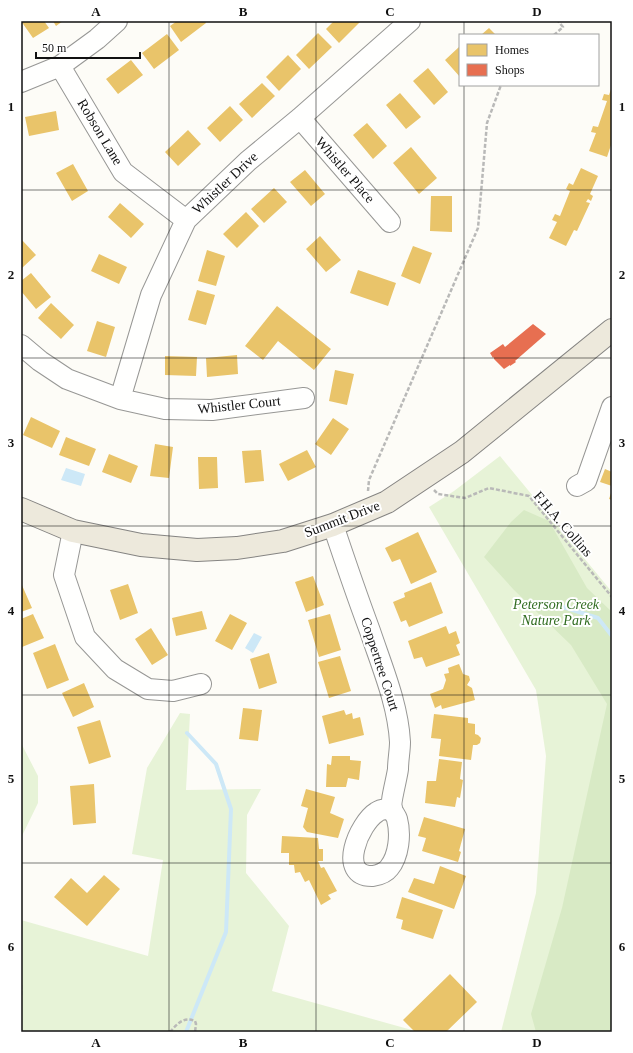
<svg xmlns="http://www.w3.org/2000/svg" width="633" height="1053" font-family="'Times New Roman',serif">
<rect width="100%" height="100%" fill="#fdfcf7"/>
<path fill="#e7f3d7" d="M500 456 612 592V1032H501L536 893 546 756 536 690 429 507 454 491Z
M180 713 190 714 186 790 261 789 247 815 246 873 289 926 272 991 419 1032H21V920L148 956 163 860 132 854 147 768Z
M21 743 38 776V803L21 838Z"/>
<path fill="#d8eac5" d="M524 510 549 521 587 588 612 612V1032H536L531 1014 562 908 607 704 571 645 514 590 484 557 511 522Z"/>
<path fill="#cde8f7" d="M66 468 85 474 81 486 61 480Z
M254 633 262 637 253 653 245 648Z"/>
<path fill="#e9c46a" d="M21 21H44L49 28 33 38Z
M53 21H63L56 26Z
M177 21H205L206 23 181 42 170 26Z
M334 21H361L339 43 326 29Z
M489 28 496 35H481Z
M318 33 332 47 309 69 296 55Z
M167 34 179 50 154 69 142 53Z
M459 47 460 48V77L445 60Z
M288 55 301 69 279 91 266 77Z
M131 60 143 75 118 94 106 79Z
M428 68 448 92 434 105 413 81Z
M262 83 275 96 252 118 239 104Z
M612 86V142L607 157 589 151 596 133 591 132 593 126 598 127 607 101 602 100 604 94 609 95Z
M400 93 421 117 406 129 386 105Z
M230 106 243 120 220 142 207 128Z
M56 111 59 130 29 136 25 117Z
M367 123 387 146 373 159 353 135Z
M188 130 201 144 178 166 165 152Z
M411 147 437 178 419 194 393 163Z
M73 164 88 191 72 201 56 173Z
M581 168 598 176 590 194 593 196 591 201 588 199 586 202 590 203 577 231 574 230 566 246 549 238 557 222 552 220 555 214 560 216 570 191 566 189 569 183 573 185Z
M305 170 325 194 311 206 290 182Z
M274 188 287 202 264 223 251 209Z
M431 196H452V232L430 231Z
M120 203 144 224 131 238 108 217Z
M246 212 259 226 237 248 223 234Z
M320 236 341 260 326 272 306 249Z
M21 239 36 255 22 268 21 267Z
M413 246 432 253 420 284 401 276Z
M207 250 225 256 216 286 198 281Z
M99 254 127 267 119 284 91 271Z
M358 270 396 283 388 306 350 293Z
M31 273 51 297 36 309 21 291V281Z
M197 290 215 295 206 325 188 320Z
M51 303 74 325 61 339 38 318Z
M277 306 331 349 314 370 278 341 263 360 245 346Z
M97 321 115 327 106 357 87 351Z
M237 355 238 374 207 377 206 358Z
M165 356 197 357 196 376 165 375Z
M335 370 354 374 347 405 329 401Z
M31 417 60 431 52 448 23 435Z
M333 418 349 429 331 455 315 444Z
M66 437 96 449 89 466 59 455Z
M155 444 173 447 169 478 150 476Z
M261 450 264 481 245 483 242 451Z
M307 450 316 467 288 481 279 464Z
M109 454 138 466 131 483 102 472Z
M198 457H217L218 488 199 489Z
M605 469 612 472V486L600 482Z
M612 490V500L609 499Z
M418 532 437 572 411 584 400 559 392 562 385 548Z
M313 576 324 605 306 612 295 582Z
M431 582 443 613 409 627 406 620 401 622 393 602 405 597 404 593Z
M21 583 32 608 21 612Z
M128 584 138 613 120 620 110 590Z
M202 611 207 629 176 636 172 618Z
M33 614 44 638 22 647 21 619Z
M230 614 247 623 232 650 215 641Z
M330 614 341 650 319 657 308 620Z
M446 626 449 634 456 631 460 643 456 645 460 655 426 667 422 657 414 659 408 641Z
M151 628 168 655 152 665 135 639Z
M55 644 69 680 47 689 33 653Z
M269 653 277 683 259 689 250 659Z
M340 656 351 691 329 698 318 662Z
M459 664 463 674 469 676 470 680 467 685 472 688 475 700 442 709 441 705 435 708 430 694 443 689 446 680 444 674 449 673 448 668Z
M84 683 94 707 73 717 62 693Z
M243 708 262 710 258 741 239 739Z
M344 710 346 715 352 713 353 719 360 717 364 735 329 744 322 716Z
M434 714 468 718V723L475 724V734L478 735 481 738 480 743 477 745H473L471 760 439 756 441 739 431 738Z
M100 720 111 757 89 764 77 727Z
M332 756H350V760L361 761 359 780 348 778 346 787H326L327 764 331 765Z
M439 759 462 762 460 779 463 780 460 798 457 797 455 807 425 803 427 781H436Z
M94 784 96 823 73 825 70 786Z
M306 789 335 797 330 813 344 819 338 838 307 832 303 827 308 808 301 806Z
M424 817 465 829 459 851 461 852 458 862 422 851 426 838 418 836Z
M282 836 318 838 319 849H323V861H318L321 868 324 867 337 891 328 895 331 899 321 905 309 880 305 882 300 872 295 873 294 865H289V853H281Z
M440 866 466 876 454 909 408 892 414 878 434 884Z
M104 875 120 889 87 926 54 897 71 878 87 893Z
M402 897 443 910 433 939 401 929 403 920 396 918Z
M450 974 477 1002 446 1032H415L403 1020Z"/>
<path fill="#e76f51" d="M533 324 546 334 515 361 516 362 510 366V365L504 369 494 359V357L493 358 490 353 503 344 505 347Z"/>
<g fill="none" stroke-linecap="round" stroke-linejoin="round">
<path stroke="#cde8f7" stroke-width="4" d="M560 606 598 618 612 636
M186 1032 226 932 231 809 216 764 187 733"/>
<defs>
<path id="minor" d="M60 66 123 172 186 220
M21 82 60 66 97 39 117 21
M300 118 390 222
M21 345 40 361 67 379 120 399 165 409 212 410 304 398
M120 399 151 295 186 220 248 161 300 118 410 21
M577 486 586 481 612 407
M333 525C345 561 357 596 370 631 382 667 398 704 400 742 400 751 398 760 398 769 397 778 390 802 392 808 392 812 396 815 397 819 401 834 399 856 389 868 386 872 379 875 373 876 336 877 359 823 377 812 381 809 387 809 392 808
M73 531 64 575 85 637 115 669 148 689 173 691 201 684"/>
<path id="major" d="M21 509 73 531 141 545 197 550 237 548 283 541 333 525 387 502 462 452 612 330"/>
</defs>
<use href="#minor" stroke="#979795" stroke-width="22"/>
<use href="#major" stroke="#858482" stroke-width="24"/>
<path stroke="#b9b9b8" stroke-width="2.5" stroke-dasharray="4 2" stroke-linecap="butt" d="M554 35 563 27 558 21
M434 490 438 494 465 498 489 488 529 496 612 597
M368 491 369 480 478 228 487 123 501 85
M21 985V996
M170 1032C177 1024 184 1016 195 1021L196 1024 195 1032"/>
<use href="#minor" stroke="#fffffe" stroke-width="20"/>
<use href="#major" stroke="#ede9dc" stroke-width="22"/>
</g>
<path fill="none" stroke="#111" stroke-width="1" stroke-opacity="0.55" d="M169 21V1032M316 21V1032M464 21V35M464 85V1032M21 190H612M21 358H612M21 526H612M21 695H612M21 863H612"/>
<g text-anchor="middle" dominant-baseline="central" stroke-width="4" stroke-linejoin="round" paint-order="stroke">
<g font-size="14" fill="#111" stroke="#fff">
<text transform="translate(100 132) rotate(59)">Robson Lane</text>
<text transform="translate(345 170) rotate(49)">Whistler Place</text>
<text transform="translate(225 183) rotate(-43)">Whistler Drive</text>
<text transform="translate(239 405) rotate(-6)">Whistler Court</text>
<text transform="translate(342 519) rotate(-21)">Summit Drive</text>
<text transform="translate(563 524) rotate(49)">F.H.A. Collins</text>
<text transform="translate(380 664) rotate(72)">Coppertree Court</text>
</g>
<g font-size="14" font-style="italic" fill="#2f6b1f" stroke="#fff">
<text x="556" y="604">Peterson Creek<tspan x="556" dy="16">Nature Park</tspan></text>
</g>
</g>
<rect width="633" height="1053" fill="none" stroke="#ffffff" stroke-width="44"/>
<rect x="459" y="34" width="140" height="52" fill="#ffffff" stroke="#a0a0a0"/>
<rect x="467" y="44" width="20" height="12" fill="#e9c46a" stroke="#a0a0a0"/>
<text x="495" y="54" font-size="12" fill="#111111">Homes</text>
<rect x="467" y="64" width="20" height="12" fill="#e76f51" stroke="#a0a0a0"/>
<text x="495" y="74" font-size="12" fill="#111111">Shops</text>
<path d="M36 52v6h104v-6" fill="none" stroke="#111111" stroke-width="2"/>
<text x="42" y="52" font-size="12" fill="#111111" stroke="#ffffff" stroke-width="3" paint-order="stroke">50 m</text>
<rect x="22" y="22" width="589" height="1009" fill="none" stroke="#111" stroke-width="1.5"/>
<g font-size="13" text-anchor="middle" font-weight="bold" fill="#111">
<text x="96" y="16">A</text>
<text x="243" y="16">B</text>
<text x="390" y="16">C</text>
<text x="537" y="16">D</text>
<text x="11" y="111">1</text>
<text x="622" y="111">1</text>
<text x="11" y="279">2</text>
<text x="622" y="279">2</text>
<text x="11" y="447">3</text>
<text x="622" y="447">3</text>
<text x="11" y="615">4</text>
<text x="622" y="615">4</text>
<text x="11" y="783">5</text>
<text x="622" y="783">5</text>
<text x="11" y="951">6</text>
<text x="622" y="951">6</text>
<text x="96" y="1047">A</text>
<text x="243" y="1047">B</text>
<text x="390" y="1047">C</text>
<text x="537" y="1047">D</text>
</g>
</svg>
